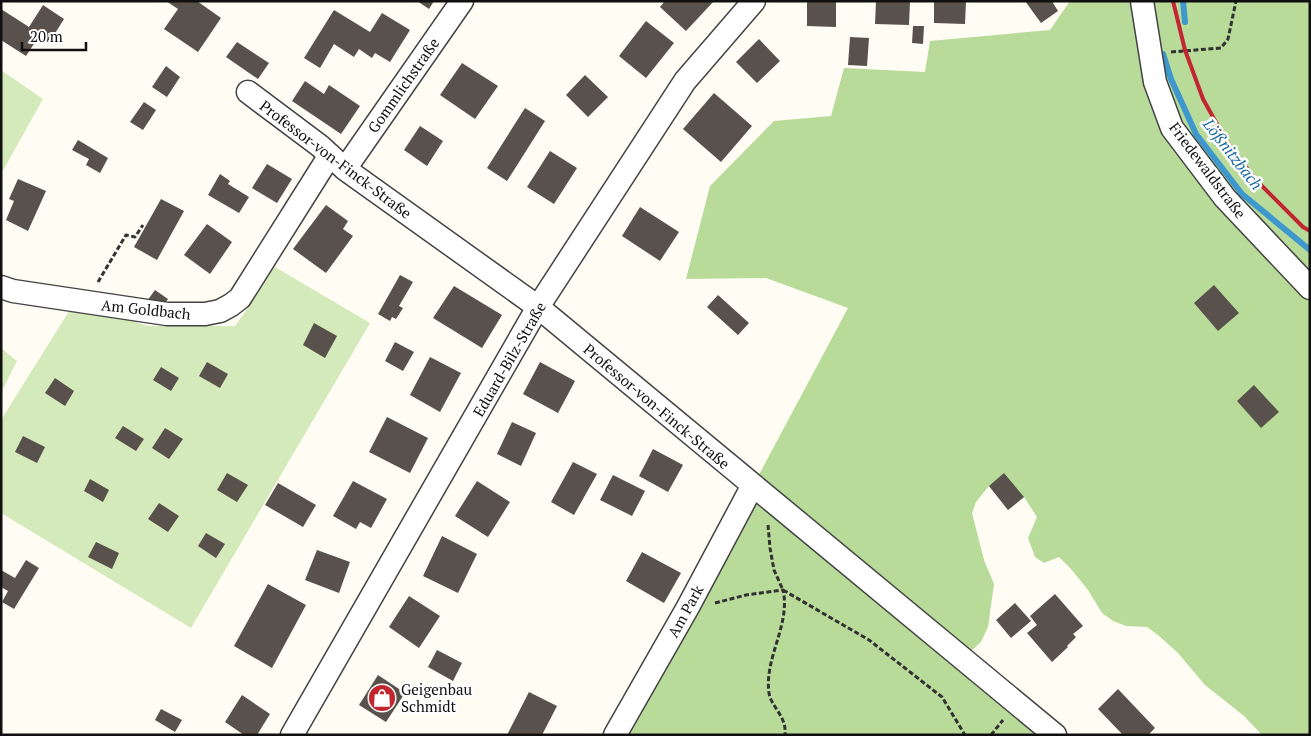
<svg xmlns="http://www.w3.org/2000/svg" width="1311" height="736" font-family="'PT Serif',serif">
<rect width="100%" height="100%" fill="#fffcf3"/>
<path fill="#d5eabb" d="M1 70 43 99 1 174Z
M270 264 370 323 191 628 1 513V420L71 308 128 319 147 326H235L248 308Z
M1 348 17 361 1 393Z"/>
<path fill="#b9db9a" d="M1070 1H1310V735H1262L1244 716 1205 685 1178 653 1158 635 1147 627 1126 626 1113 621 1102 613 1088 590 1071 569 1059 557 1044 563 1035 557 1028 538 1037 517 1024 497 1008 510 989 486 976 502 972 513 984 560 994 584 988 627 981 642 969 653 1063 735H620L848 308 766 278 686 279 710 186 774 121 831 116 844 68 925 72 930 41 1050 30Z"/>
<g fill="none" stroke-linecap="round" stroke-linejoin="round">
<path stroke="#3e98ce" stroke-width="6" d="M1183 1 1185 22
M1163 54 1171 79 1196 134 1242 194 1310 250"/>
</g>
<path fill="#59514c" d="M166 1H197L221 18 198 52 164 29 178 9Z
M417 1H434L429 9Z
M665 1H714L686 31 660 7Z
M807 1H836V27L807 26Z
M876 1H910L909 25 875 24Z
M934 1H966L965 24 934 23Z
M1025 1H1055L1053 3 1058 11 1041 23Z
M43 5 64 19 49 43 39 36 26 56 1 40V9L29 27Z
M334 10 370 32 382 13 410 30 390 62 375 53 372 58 359 49 354 57 334 44 320 68 304 58Z
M646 21 674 43 646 78 619 56Z
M913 26H924L923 44 912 43Z
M850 37 869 38 867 66 848 65Z
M759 39 780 61 757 83 736 62Z
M237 42 269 63 258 79 226 57Z
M462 63 498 86 475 119 440 95Z
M166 66 180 77 167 97 152 87Z
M585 75 608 97 588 117 566 95Z
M305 81 324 94 329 85 360 106 341 134 292 101Z
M714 93 752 126 721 162 683 129Z
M144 102 156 110 143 130 130 122Z
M525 108 545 121 507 181 487 168Z
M420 126 443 141 427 166 404 150Z
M78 140 108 158 100 173 86 165 89 159 72 150Z
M550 151 577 168 554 204 527 187Z
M267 164 292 179 277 203 252 188Z
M220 174 230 181 228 184 249 197 239 213 208 195Z
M18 179 46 191 28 231 6 220 14 201 9 199Z
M161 199 184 211 157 260 134 247Z
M326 205 348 221 343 229 353 236 326 273 293 249Z
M640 207 679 232 660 261 622 236Z
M207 224 232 242 210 274 184 255Z
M400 275 413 282 399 306 403 308 396 319 392 317 390 321 378 314Z
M1214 285 1239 313 1218 331 1194 303Z
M454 286 502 315 482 348 433 318Z
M155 290 168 299 163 307 144 305Z
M718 295 749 323 738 335 707 307Z
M314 323 337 336 325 358 303 345Z
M395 342 414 352 403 371 385 361Z
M430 357 461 373 440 412 410 395Z
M207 362 228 374 220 388 199 376Z
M540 362 575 381 558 413 523 394Z
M161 367 179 378 171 391 153 380Z
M55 378 74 391 65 406 45 393Z
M1254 385 1279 412 1261 428 1237 401Z
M387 417 428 438 410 473 369 452Z
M512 422 536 433 521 466 497 454Z
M123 426 144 439 136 451 115 438Z
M165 428 183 439 169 459 152 448Z
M23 436 45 447 37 463 15 452Z
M653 449 683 465 668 492 639 476Z
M573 462 597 474 574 515 551 502Z
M227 473 248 485 237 502 217 490Z
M1004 473 1024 497 1008 510 989 486Z
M613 475 645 491 632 516 600 500Z
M90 479 109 490 103 502 84 491Z
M353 481 387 499 371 528 360 522 356 529 333 516Z
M477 481 510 502 488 537 455 516Z
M278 483 316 505 303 527 265 505Z
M159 503 179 516 168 532 148 519Z
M206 533 225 544 216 558 198 546Z
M442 536 477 554 458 593 423 576Z
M96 542 119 553 112 569 88 557Z
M317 550 350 562 339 593 305 580Z
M642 552 681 573 664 603 626 581Z
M26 560 39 568 14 609 2 602 8 591 1 587V570L15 578Z
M268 584 306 605 272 668 234 646Z
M1055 594 1083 626 1073 634 1076 637 1067 646 1068 647 1052 662 1027 633 1037 625 1030 616Z
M409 596 440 616 419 648 389 627Z
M1015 603 1031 621 1011 638 996 620Z
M437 650 462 663 453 681 428 667Z
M378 675 405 693 386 722 359 705Z
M1118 689 1155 728 1148 735H1123L1098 709Z
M529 692 557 706 542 735H507Z
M242 695 270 714 257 735H244L225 722Z
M161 709 182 720 175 732 155 720Z"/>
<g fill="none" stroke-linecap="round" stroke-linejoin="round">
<defs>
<path id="minor" d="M1142 1 1155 82 1172 128 1225 198 1310 288
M248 92 320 146 345 169 538 307 1055 735
M345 169 462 1
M1 287 13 291 167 314H205L220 311 231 305 240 298 330 155
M292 735 538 307 685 81 754 1
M615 735 688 607 753 485"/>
</defs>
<use href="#minor" stroke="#434343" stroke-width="25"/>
<path stroke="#323232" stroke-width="3" stroke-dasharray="5 2.5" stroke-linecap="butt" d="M1171 52 1221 48 1228 39 1236 1
M98 282 126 235 135 237 143 225
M768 525 770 548 774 570 783 590 869 640 942 697 965 735
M715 603 746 595 783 590C791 624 764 658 769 693 771 707 787 716 785 735
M991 735 1003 720"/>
<use href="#minor" stroke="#fff" stroke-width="22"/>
<path stroke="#c12631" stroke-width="4" d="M1173 1 1185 50 1203 99 1227 142 1256 180 1303 227 1310 231"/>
</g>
<defs>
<symbol id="shop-disc" viewBox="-11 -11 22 22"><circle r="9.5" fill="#c12631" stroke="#fff"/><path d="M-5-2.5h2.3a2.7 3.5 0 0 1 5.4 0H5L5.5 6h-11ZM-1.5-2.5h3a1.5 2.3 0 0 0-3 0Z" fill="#fff"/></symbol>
</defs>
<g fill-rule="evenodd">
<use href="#shop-disc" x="366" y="682" width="32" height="32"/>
</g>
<g text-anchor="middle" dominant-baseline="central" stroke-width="5" stroke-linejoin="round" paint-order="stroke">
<g font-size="15" fill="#101010" stroke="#fff">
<text transform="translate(403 85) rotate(-55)">Gommlichstraße</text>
<text transform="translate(336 159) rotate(37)">Professor-von-Finck-Straße</text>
<text transform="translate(1208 170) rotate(53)">Friedewaldstraße</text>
<text transform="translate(146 309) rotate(6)">Am Goldbach</text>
<text transform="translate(509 359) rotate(-60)">Eduard-Bilz-Straße</text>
<text transform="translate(657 406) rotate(40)">Professor-von-Finck-Straße</text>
<text transform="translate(685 611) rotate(-61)">Am Park</text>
</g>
<g font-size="15" fill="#101010" stroke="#fff" text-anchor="start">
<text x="401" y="689">Geigenbau<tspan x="401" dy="17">Schmidt</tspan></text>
</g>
<g font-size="16" font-style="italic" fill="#1769a3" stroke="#fff">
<text transform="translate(1233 154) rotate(52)">Lößnitzbach</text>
</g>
</g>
<rect width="1311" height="736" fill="none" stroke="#101010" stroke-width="5"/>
<path d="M22 42v8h64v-8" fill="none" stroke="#101010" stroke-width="2.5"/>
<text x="30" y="42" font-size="15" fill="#101010" stroke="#ffffff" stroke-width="4" paint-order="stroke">20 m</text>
</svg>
